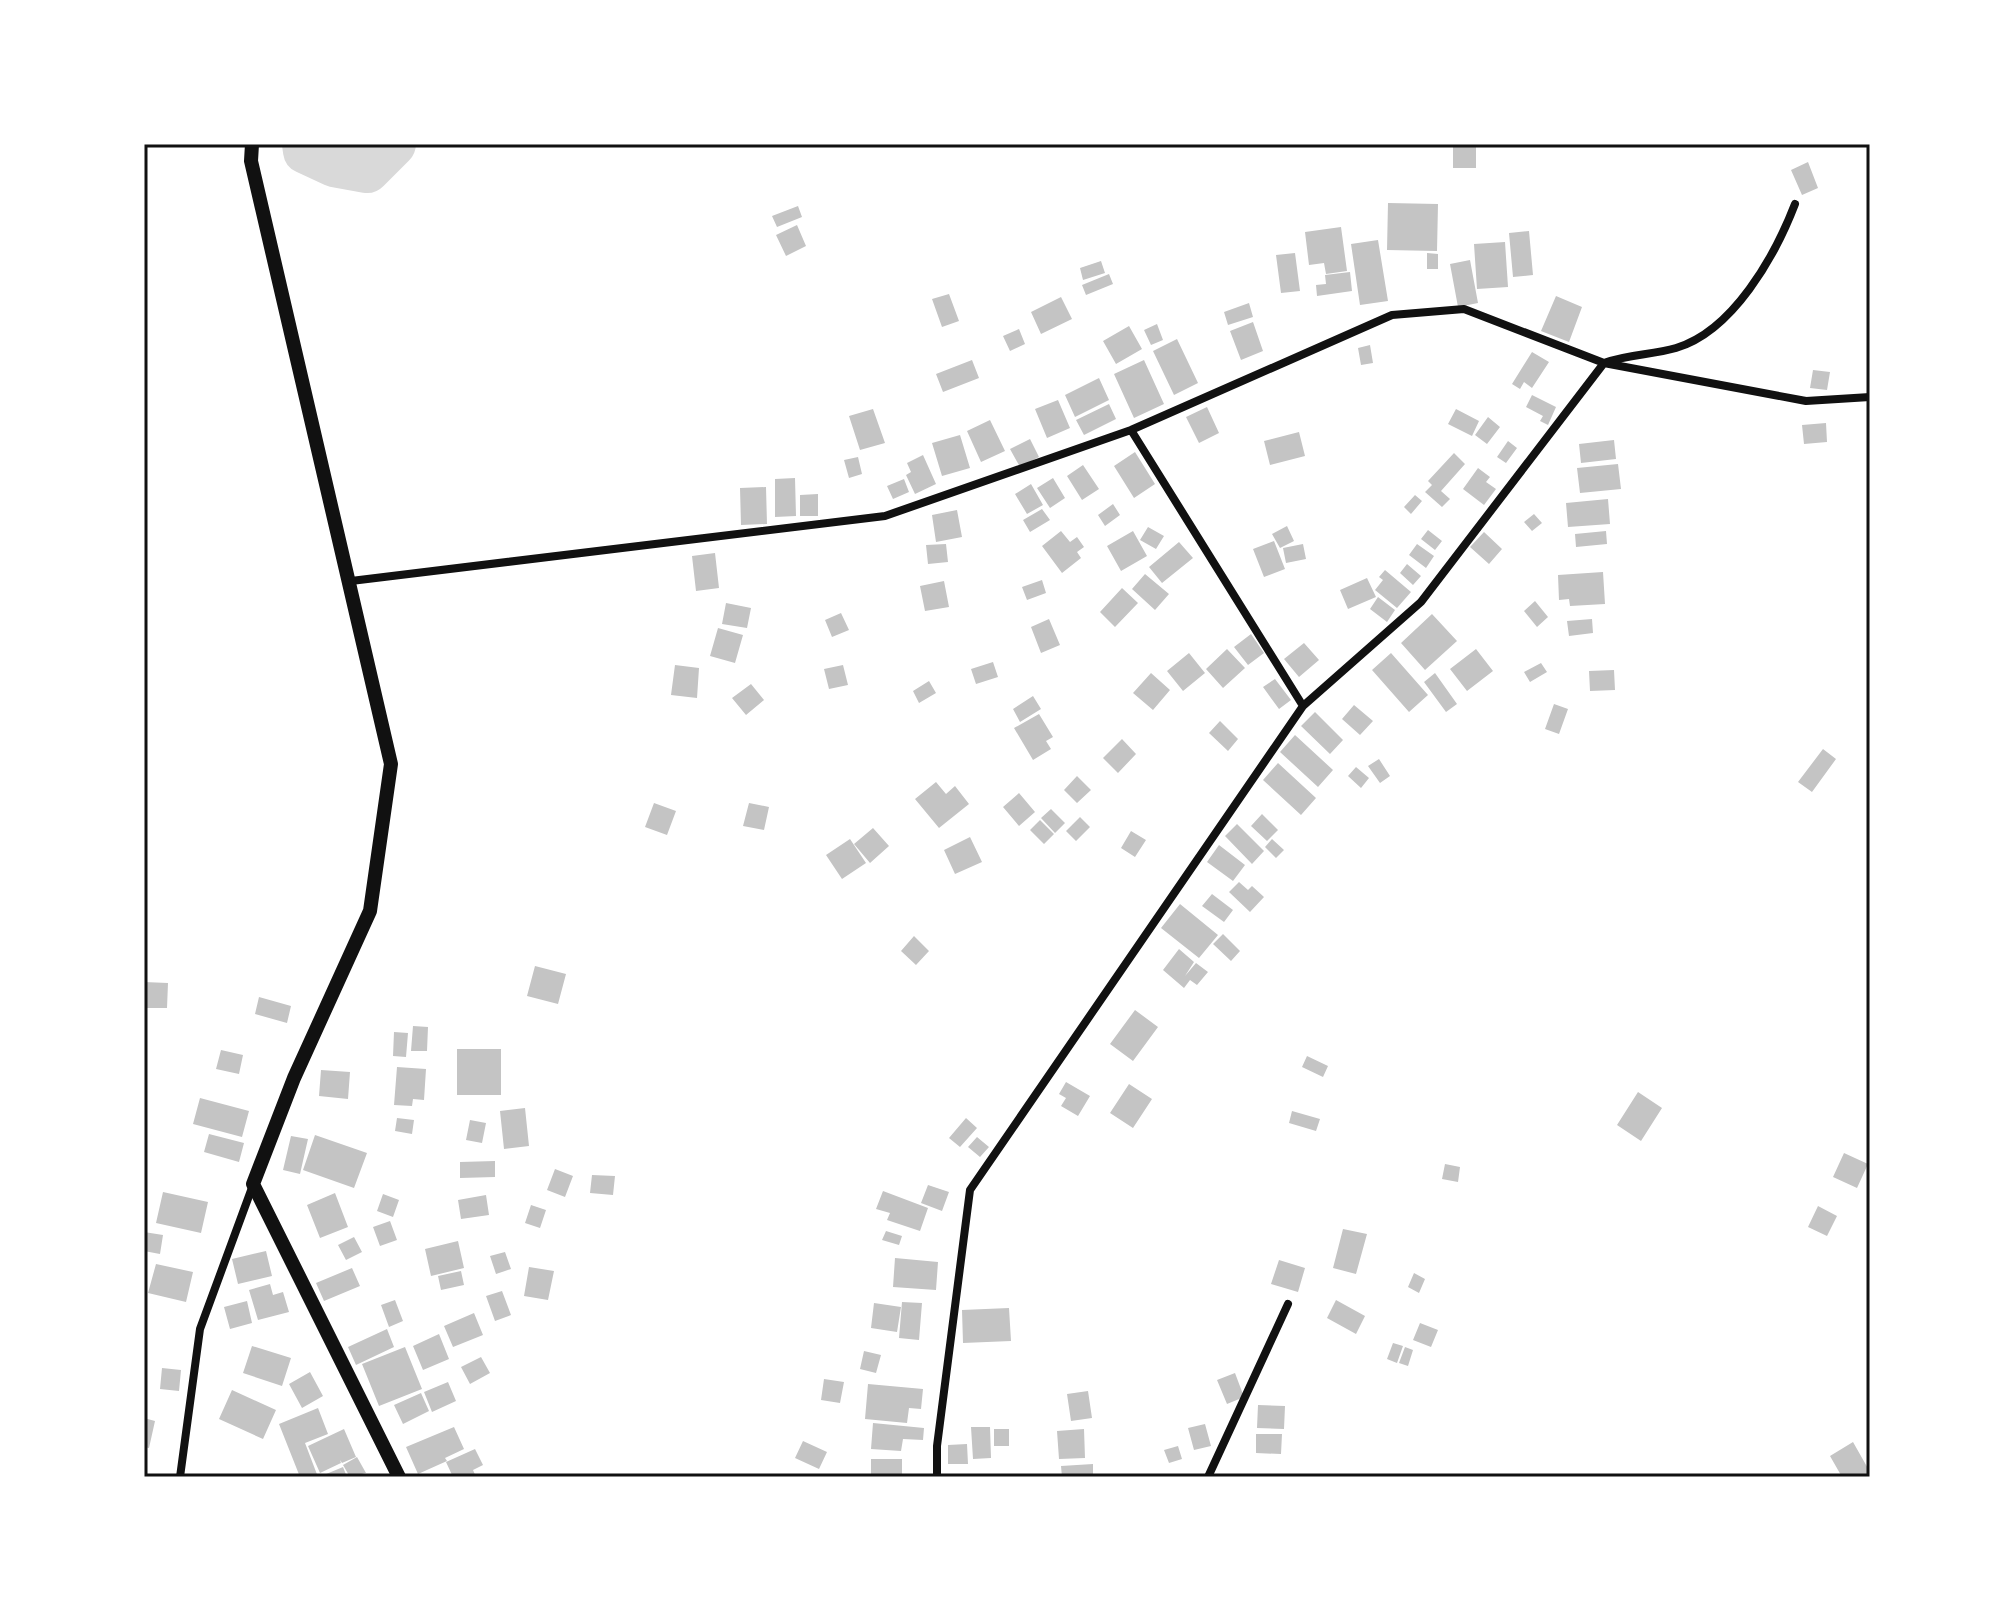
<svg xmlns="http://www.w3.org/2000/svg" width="2014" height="1621" font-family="Lora,serif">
<rect width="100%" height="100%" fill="#fff"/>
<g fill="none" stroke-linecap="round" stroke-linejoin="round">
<path stroke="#d9d9d9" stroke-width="46" d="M305 144 306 151 334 164 367 170 393 144"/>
</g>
<path fill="#c4c4c4" d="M1453 144H1476V168H1453Z
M1808 162 1818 188 1802 195 1791 170Z
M1388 203 1438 204 1437 251 1387 250Z
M798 206 802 217 777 227 772 216Z
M797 225 806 246 786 256 776 235Z
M1341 227 1347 271 1326 274 1324 263 1309 265 1305 232Z
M1529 231 1533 275 1513 277 1509 233Z
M1378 240 1388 301 1360 305 1351 244Z
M1505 242 1508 287 1477 289 1474 244Z
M1295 253 1300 291 1281 293 1276 255Z
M1427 253 1438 254V269H1427Z
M1470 260 1478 303 1458 307 1450 264Z
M1101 261 1105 273 1083 280 1080 268Z
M1350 272 1352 291 1317 296 1316 285 1326 284 1325 275Z
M1109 274 1113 284 1086 295 1082 285Z
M949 294 959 321 942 327 932 299Z
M1556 296 1582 307 1569 342 1541 331Z
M1061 297 1072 319 1041 334 1031 312Z
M1249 303 1253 317 1228 325 1224 312Z
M1253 322 1263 351 1241 360 1230 331Z
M1157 324 1163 340 1151 345 1144 330Z
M1129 326 1142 349 1116 364 1103 341Z
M1019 329 1025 344 1010 351 1003 336Z
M1177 339 1198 383 1174 395 1153 351Z
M1370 345 1373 363 1361 365 1358 348Z
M1532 352 1549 362 1532 388 1524 382 1520 389 1512 384Z
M972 360 979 378 943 392 936 374Z
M1144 360 1164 404 1134 418 1114 374Z
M1813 370 1830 372 1827 390 1810 388Z
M1099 378 1109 400 1075 417 1065 395Z
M1532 395 1556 407 1548 425 1540 421 1543 416 1526 407Z
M1058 400 1070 428 1047 438 1035 409Z
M1109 404 1116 419 1084 435 1076 420Z
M1207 407 1219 433 1199 443 1186 417Z
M873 409 885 443 860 450 849 416Z
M1456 409 1479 421 1472 436 1448 424Z
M1488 417 1500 427 1487 444 1475 435Z
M990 420 1005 451 981 462 967 431Z
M1826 423 1827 442 1804 444 1802 425Z
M1299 432 1305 456 1270 465 1264 441Z
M960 435 970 468 942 476 932 443Z
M1030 439 1039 457 1020 467 1010 449Z
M1614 440 1616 459 1581 463 1579 444Z
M1508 441 1517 448 1506 463 1497 457Z
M1135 452 1155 484 1134 498 1114 466Z
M1454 453 1465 464 1441 491 1450 499 1442 507 1425 492 1432 485 1428 481Z
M923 455 936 484 915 494 906 475 911 472 907 463Z
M858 457 862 474 849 478 844 460Z
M1618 464 1621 489 1580 493 1577 468Z
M1083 465 1099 489 1082 500 1067 476Z
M1478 468 1490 477 1486 482 1496 489 1484 505 1463 489Z
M795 478 796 516 775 517V479Z
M1053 478 1065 498 1050 508 1037 488Z
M904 479 909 492 893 499 887 486Z
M1031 484 1043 505 1027 514 1015 494Z
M766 487 767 524 741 525 740 488Z
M818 494V516H800V495Z
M1415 495 1422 501 1411 514 1404 507Z
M1608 499 1610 524 1568 527 1566 503Z
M1113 504 1120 515 1105 526 1098 515Z
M1042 509 1050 520 1030 532 1023 520Z
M957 510 962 537 936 542 932 515Z
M1534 514 1542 523 1532 531 1524 522Z
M1287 526 1294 541 1280 548 1272 534Z
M1148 527 1164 536 1156 549 1140 540Z
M1428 530 1442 541 1435 550 1421 539Z
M1061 531 1070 542 1077 537 1084 547 1077 552 1081 558 1062 573 1042 546Z
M1133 531 1147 556 1121 571 1107 546Z
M1606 531 1607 544 1576 547 1575 534Z
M1484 532 1502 549 1489 564 1470 547Z
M1274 541 1285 569 1264 577 1253 549Z
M1179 542 1193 558 1162 583 1149 567Z
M946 544 948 562 928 564 926 545Z
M1303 544 1306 559 1286 563 1283 548Z
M1417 544 1434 556 1426 568 1409 555Z
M715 553 719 588 696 591 692 556Z
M1407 564 1421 576 1413 585 1400 573Z
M1385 570 1411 592 1397 608 1375 590 1383 580 1379 577Z
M1603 572 1605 604 1570 606 1569 599 1559 600 1558 575Z
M1145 574 1169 594 1155 610 1132 589Z
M1367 578 1376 597 1348 609 1340 590Z
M1042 580 1046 593 1027 600 1022 587Z
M944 581 949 607 925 611 920 586Z
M1122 588 1138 603 1115 627 1100 612Z
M1378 597 1395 610 1387 622 1370 609Z
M1535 601 1548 617 1537 627 1524 611Z
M726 603 751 608 747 628 722 624Z
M841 613 849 630 832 637 825 620Z
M1432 614 1457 641 1425 670 1401 643Z
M1049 619 1060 645 1041 653 1031 627Z
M1592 619 1593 633 1569 636 1567 621Z
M718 628 743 635 735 663 710 656Z
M1251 634 1264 653 1248 665 1234 647Z
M1304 643 1319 660 1299 677 1284 659Z
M1227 649 1245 668 1223 688 1206 669Z
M1476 649 1493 671 1467 691 1450 669Z
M1189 653 1205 673 1183 691 1167 671Z
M1391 653 1428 695 1409 712 1372 670Z
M993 662 998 677 976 684 971 669Z
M1541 663 1547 672 1530 682 1524 672Z
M675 665 699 668 697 698 671 695Z
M843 665 848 685 829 689 824 669Z
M1614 670 1615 690 1590 691 1589 671Z
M1151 673 1170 690 1153 710 1133 693Z
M1435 673 1457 704 1446 712 1424 682Z
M1275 679 1291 700 1279 709 1263 687Z
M929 681 936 693 919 703 913 691Z
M751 684 764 700 746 715 732 698Z
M1033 696 1041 709 1020 722 1013 709Z
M1554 704 1568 709 1559 734 1545 729Z
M1354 705 1373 721 1360 735 1342 719Z
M1315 712 1343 740 1330 754 1301 726Z
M1039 714 1053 737 1046 741 1051 749 1033 760 1014 728Z
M1220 721 1238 739 1228 751 1209 733Z
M1295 735 1333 770 1318 787 1280 752Z
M1122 739 1136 754 1118 773 1103 758Z
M1823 749 1836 759 1812 792 1798 782Z
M1379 759 1390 776 1380 783 1368 766Z
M1278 763 1316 798 1301 815 1263 780Z
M1356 767 1369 778 1361 788 1348 776Z
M1077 776 1091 790 1077 803 1064 790Z
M936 782 946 794 955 786 969 804 939 828 915 799Z
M1019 793 1035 812 1019 826 1003 807Z
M654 803 676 811 667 835 645 827Z
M749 803 769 807 764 830 743 826Z
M1051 809 1065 823 1055 833 1041 818Z
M1262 814 1278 830 1267 841 1251 826Z
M1080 817 1090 827 1076 841 1066 831Z
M1040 820 1054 834 1044 844 1030 830Z
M1237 824 1264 851 1252 864 1225 836Z
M873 828 889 846 870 863 854 844Z
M1131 831 1146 840 1135 857 1121 848Z
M970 837 982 862 955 874 944 850Z
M850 839 866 863 842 879 826 855Z
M1272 839 1284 850 1276 858 1265 847Z
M1219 845 1245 865 1233 881 1207 862Z
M1239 882 1248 890 1252 886 1264 897 1250 912 1229 892Z
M1212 894 1233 910 1224 922 1202 906Z
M1180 904 1218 935 1199 958 1161 928Z
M1223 934 1240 951 1231 961 1213 944Z
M914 936 929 951 916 965 901 951Z
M1179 949 1194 962 1185 976 1196 963 1208 972 1197 985 1190 980 1184 988 1163 970Z
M535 966 566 974 558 1004 527 996Z
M144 982 168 983 167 1008H144Z
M259 997 291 1006 287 1023 255 1014Z
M1135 1010 1158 1027 1133 1061 1110 1044Z
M413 1026 428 1027 427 1051H411Z
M394 1032 408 1033 406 1057 393 1056Z
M457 1049H501V1095H457Z
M221 1050 243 1055 239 1074 216 1069Z
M1307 1056 1328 1066 1323 1077 1302 1067Z
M397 1067 426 1069 424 1100 413 1099 412 1106 394 1105Z
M321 1070 350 1072 348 1099 319 1096Z
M1066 1082 1090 1096 1078 1116 1061 1106 1066 1098 1059 1094Z
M1129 1084 1152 1099 1133 1128 1110 1113Z
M1638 1092 1662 1108 1641 1141 1617 1125Z
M200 1098 249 1111 242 1137 193 1124Z
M525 1108 529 1146 504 1149 500 1111Z
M1292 1111 1320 1119 1316 1131 1289 1123Z
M397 1118 414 1120 412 1134 395 1131Z
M966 1118 977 1128 960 1147 949 1138Z
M470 1120 486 1123 482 1143 466 1140Z
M209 1134 244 1143 239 1162 204 1152Z
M315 1135 367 1153 354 1188 303 1170Z
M291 1136 308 1139 300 1174 283 1170Z
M977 1137 989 1147 980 1157 968 1147Z
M1844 1153 1868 1164 1857 1188 1833 1177Z
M495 1161V1177L460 1178V1162Z
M1445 1164 1460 1167 1458 1182 1442 1179Z
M555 1169 573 1176 565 1197 547 1190Z
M592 1175 615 1176 613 1195 590 1193Z
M928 1185 949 1192 942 1211 921 1203Z
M883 1191 928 1208 920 1231 887 1220 890 1213 876 1209Z
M163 1192 208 1202 201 1233 156 1223Z
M335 1193 348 1227 320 1238 307 1205Z
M383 1194 399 1200 393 1217 377 1211Z
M486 1195 489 1215 461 1219 458 1200Z
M531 1205 546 1210 540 1228 525 1223Z
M1818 1206 1837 1216 1827 1236 1808 1227Z
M390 1221 397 1240 380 1246 373 1227Z
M1343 1229 1367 1234 1356 1274 1333 1268Z
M886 1231 902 1236 899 1245 882 1240Z
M144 1232 163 1235 160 1254 144 1251Z
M354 1237 362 1252 346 1260 338 1245Z
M458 1241 464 1268 431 1276 425 1249Z
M266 1251 272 1276 238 1284 232 1259Z
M505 1252 511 1269 496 1274 490 1256Z
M895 1258 938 1262 936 1290 893 1287Z
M1279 1260 1305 1268 1298 1292 1271 1284Z
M156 1264 193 1272 186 1302 148 1293Z
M529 1267 554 1271 548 1300 524 1296Z
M352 1268 360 1286 324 1301 316 1283Z
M461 1271 464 1285 441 1290 438 1276Z
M1414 1273 1425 1279 1419 1293 1408 1287Z
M270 1284 273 1295 283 1292 289 1312 258 1320 249 1290Z
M502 1291 511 1315 495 1321 486 1296Z
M395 1300 403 1321 389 1327 381 1305Z
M1336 1300 1365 1316 1356 1334 1327 1318Z
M247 1301 252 1323 230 1329 224 1307Z
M902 1302 922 1303 919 1340 899 1338Z
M874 1303 901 1307 897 1332 871 1328Z
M1009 1308 1011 1341 963 1343 962 1310Z
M474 1313 483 1335 453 1347 444 1326Z
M1420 1323 1438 1330 1431 1347 1413 1340Z
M387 1329 394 1347 356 1365 348 1347Z
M439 1334 449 1359 423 1370 413 1346Z
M1393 1343 1403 1346 1397 1363 1387 1359Z
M252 1346 291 1358 282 1386 243 1373Z
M405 1347 422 1389 379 1406 362 1364Z
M1405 1347 1413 1350 1408 1366 1399 1363Z
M864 1351 881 1355 876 1373 860 1369Z
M481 1357 490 1373 470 1384 461 1367Z
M162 1368 181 1370 179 1391 160 1389Z
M310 1372 323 1396 302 1408 289 1384Z
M1235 1373 1244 1397 1227 1404 1217 1380Z
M824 1379 844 1382 840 1403 821 1400Z
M448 1382 456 1401 432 1412 424 1392Z
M868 1384 923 1389 921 1409 909 1408 907 1423 865 1419Z
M232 1390 276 1410 263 1439 219 1419Z
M1088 1391 1092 1418 1071 1421 1067 1394Z
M421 1393 429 1411 403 1424 394 1405Z
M1258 1405 1285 1406 1284 1429 1257 1428Z
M318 1408 328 1434 305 1443 318 1477H300L279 1424Z
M144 1418 155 1421 149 1448 144 1447Z
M873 1423 924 1428 923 1440 903 1439 901 1451 871 1449Z
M1205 1424 1211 1446 1194 1450 1188 1428Z
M454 1427 464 1449 445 1458 447 1461 418 1474 406 1447Z
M971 1427H990L991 1458 973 1459Z
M344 1429 356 1457 342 1463 340 1460 341 1463 320 1473 308 1446Z
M994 1429H1009V1446H994Z
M1084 1429 1085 1458 1059 1459 1057 1431Z
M1256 1434H1282L1281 1454 1256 1453Z
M803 1441 827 1452 819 1469 795 1458Z
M1853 1442 1870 1472V1477H1842L1830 1456Z
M967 1444 968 1464H948V1445Z
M1178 1446 1182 1459 1169 1463 1164 1450Z
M475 1449 483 1465 473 1470 476 1477H453L446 1462Z
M357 1457 366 1473 350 1477 343 1465Z
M871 1459H902V1477H871Z
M1093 1464V1477H1062L1061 1466Z
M343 1467 347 1477H319Z"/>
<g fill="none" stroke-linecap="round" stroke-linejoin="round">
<path stroke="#111" stroke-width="8" d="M1131 430 1303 706
M351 581 885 516 1131 430 1392 315 1464 309 1604 363 1806 401 1870 397
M180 1477 200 1329 253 1185
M937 1477V1446L970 1190 1303 706 1421 602 1604 363C1628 354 1652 355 1676 348 1733 331 1775 256 1795 204
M1208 1477 1288 1304"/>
<path stroke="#111" stroke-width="14" d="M252 144 251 161 391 764 370 911 294 1078 253 1184 399 1477"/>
</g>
<rect width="2014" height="1621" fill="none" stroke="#ffffff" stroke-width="292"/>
<rect x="146" y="146" width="1722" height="1329" fill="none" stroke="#111" stroke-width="3"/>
</svg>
